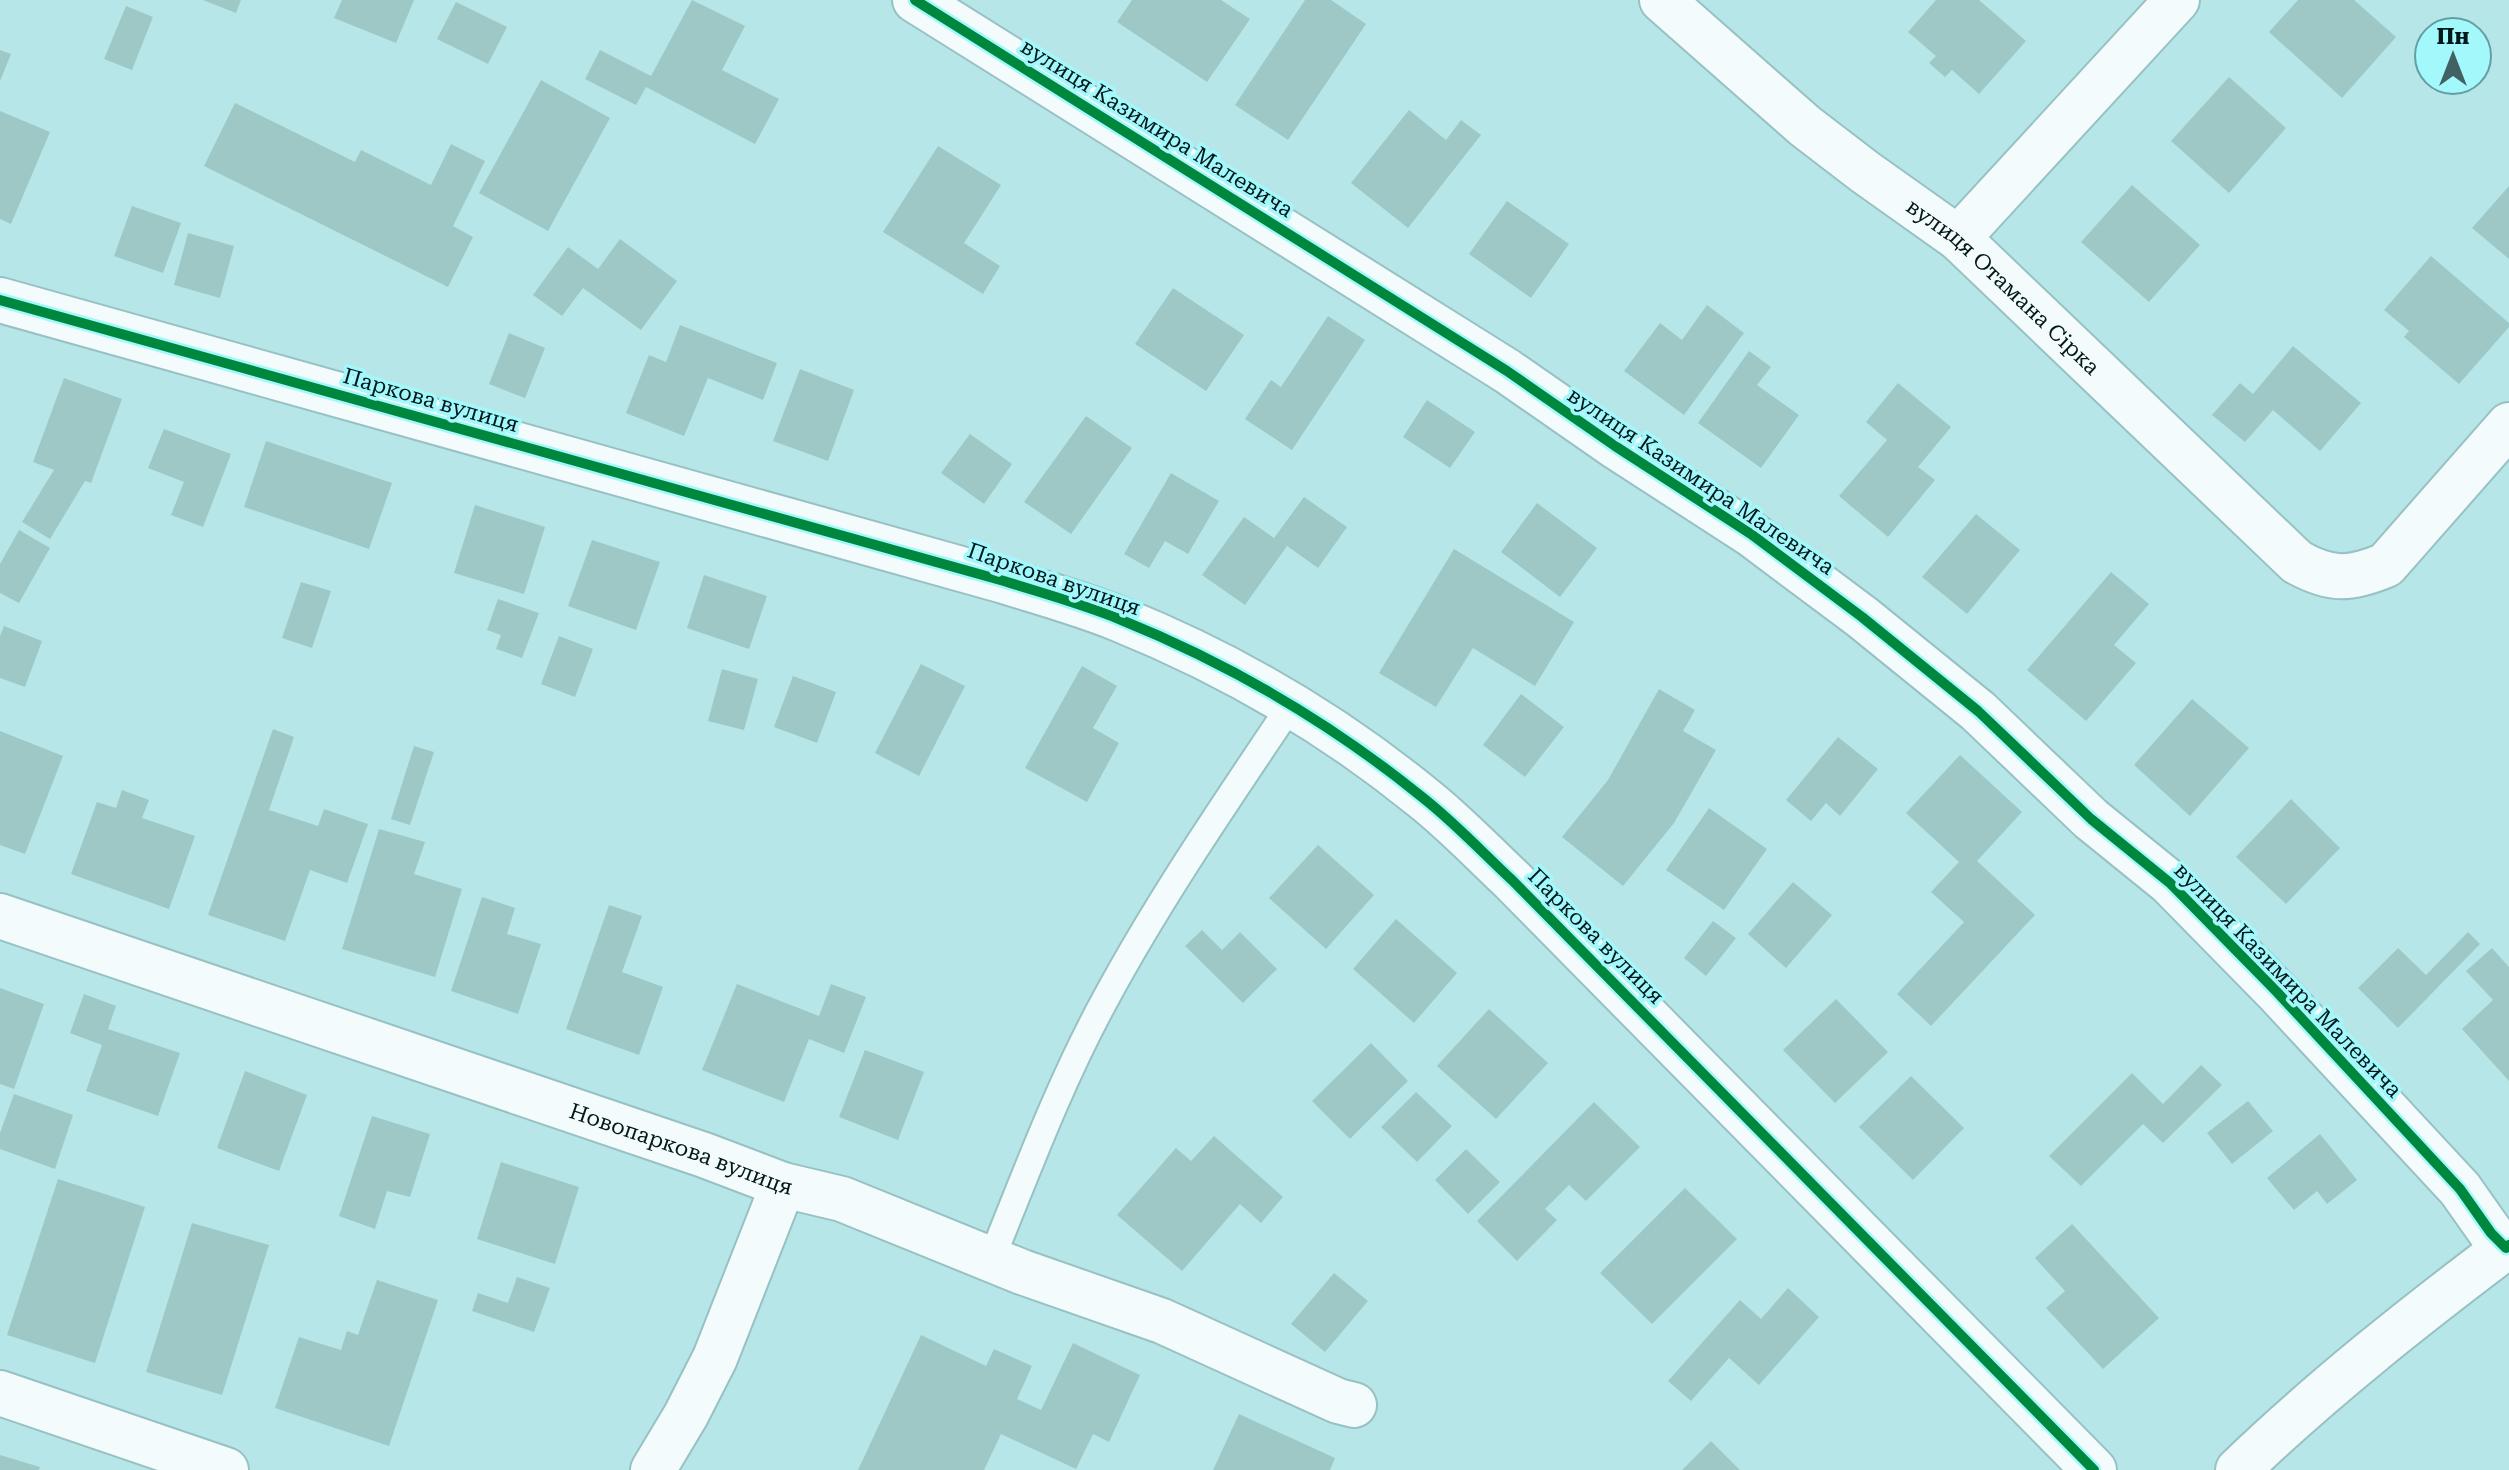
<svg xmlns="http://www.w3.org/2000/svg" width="2509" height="1470" font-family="'Roboto Serif',serif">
<rect width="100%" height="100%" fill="#b7e6e8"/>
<path fill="#9ec8c5" d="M203 0H241L236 13Z
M342 0H414L396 43 334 18Z
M692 0 745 26 722 70 779 99 755 144 646 87 636 105 585 79 600 50 651 76Z
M1132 0H1221L1250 19 1207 82 1117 22Z
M1305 0H1331L1366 24 1288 140 1235 105Z
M1936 0H1979L2026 41 1979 94 1952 70 1945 77 1929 63 1936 56 1908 32Z
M2298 0H2354L2396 37 2342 98 2269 32Z
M456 2 507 27 488 64 437 39Z
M126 6 153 17 132 70 104 59Z
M0 50 11 54 0 81Z
M2229 77 2286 128 2229 193 2171 141Z
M541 80 610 118 548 231 479 193Z
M235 103 355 162 361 150 431 185 451 144 485 161 453 226 473 237 448 287 204 166Z
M1409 110 1446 140 1461 120 1481 135 1408 228 1351 183Z
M0 111 50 132 11 224 0 219Z
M938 146 1001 185 964 243 1000 266 983 294 883 232Z
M2132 185 2200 245 2149 302 2081 242Z
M2509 186V259L2472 228Z
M1507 201 1569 244 1531 298 1469 254Z
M132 206 181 223 163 273 114 256Z
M188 233 234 246 220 298 174 285Z
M620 239 677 281 641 330 583 288 562 316 533 295 568 247 598 269Z
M2431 256 2509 323V327L2459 384 2404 337 2409 331 2384 310Z
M1173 288 1244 335 1206 391 1135 344Z
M1707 305 1744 333 1684 415 1624 371 1660 323 1682 340Z
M1328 316 1365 340 1292 450 1245 419 1271 380 1281 387Z
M680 325 777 363 763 400 708 378 684 436 626 413 649 355 666 362Z
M509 333 545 348 525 398 489 384Z
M2293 346 2361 403 2320 451 2273 410 2245 442 2212 415 2240 383 2253 394Z
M1749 351 1771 367 1757 385 1799 415 1761 468 1698 423Z
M800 369 854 390 828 461 773 441Z
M64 378 122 399 91 483 85 481 50 539 22 522 54 470 33 462Z
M1898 383 1951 427 1918 467 1935 480 1888 537 1839 496 1887 440 1866 422Z
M1427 400 1475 432 1450 468 1403 437Z
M1086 416 1132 448 1071 534 1024 502Z
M164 429 231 454 203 527 171 515 184 482 148 468Z
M970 434 1012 464 984 504 941 473Z
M266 441 392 483 369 549 244 507Z
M1171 473 1219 501 1188 554 1165 541 1149 568 1124 554Z
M1304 497 1347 527 1318 568 1287 546 1245 605 1202 575 1244 517 1274 538Z
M1537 503 1597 548 1560 597 1501 552Z
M475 505 545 527 524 594 454 573Z
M1976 514 2020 550 1967 614 1922 577Z
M19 530 50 548 19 603 0 593V564Z
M592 540 660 562 636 630 568 606Z
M1454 549 1574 622 1535 686 1473 648 1436 707 1379 673Z
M2111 572 2149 604 2114 645 2136 663 2086 721 2027 670Z
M704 575 767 596 749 649 687 628Z
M301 582 331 591 312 648 282 638Z
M498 599 539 613 522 658 496 649 501 635 487 630Z
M4 626 42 641 25 687 0 678V636Z
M559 636 593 649 575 697 541 684Z
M921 664 965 686 919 776 875 753Z
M1082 666 1117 686 1093 728 1119 743 1087 802 1025 768Z
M722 669 758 679 744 730 708 721Z
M793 676 836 692 817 743 774 727Z
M1659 689 1695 710 1683 731 1716 750 1674 823 1623 886 1562 837 1608 780Z
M1521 694 1564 727 1525 777 1483 745Z
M2192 699 2249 748 2190 816 2134 765Z
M273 729 294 737 269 810 318 826 324 809 368 824 347 883 310 870 285 941 208 915Z
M0 731 63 756 25 854 0 845Z
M1838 737 1878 769 1840 816 1826 803 1811 821 1786 800Z
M414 746 434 752 410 825 391 819Z
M1960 755 2022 812 1977 861 2035 915 1931 1026 1897 994 1964 922 1931 892 1959 862 1906 813Z
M122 790 149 800 142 818 195 836 169 909 71 874 97 802 116 808Z
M2291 799 2340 848 2286 904 2236 857Z
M1709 808 1767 849 1724 910 1666 870Z
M379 829 425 842 414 874 462 889 435 977 342 949Z
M1318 845 1374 895 1326 949 1269 898Z
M1793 882 1832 915 1786 968 1748 934Z
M482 897 515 908 507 934 541 944 518 1014 451 991Z
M609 905 642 916 622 972 663 987 639 1055 566 1029Z
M1396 919 1457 973 1414 1023 1353 969Z
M1713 921 1736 938 1706 976 1684 958Z
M1202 930 1222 950 1240 932 1277 969 1243 1003 1185 946Z
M2468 932 2480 944 2398 1028 2358 988 2398 948 2426 975Z
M2492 948 2509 967V1081L2462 1029 2493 1000 2466 971Z
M737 984 819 1016 831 984 866 997 844 1053 809 1039 784 1102 702 1070Z
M0 988 44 1004 14 1089 0 1084Z
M84 994 116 1006 108 1029 180 1053 158 1116 86 1091 102 1045 70 1033Z
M1836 999 1888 1052 1835 1103 1783 1050Z
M1489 1009 1548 1063 1496 1119 1437 1066Z
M1371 1043 1408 1081 1350 1139 1312 1101Z
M865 1050 924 1072 898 1140 839 1117Z
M2201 1065 2222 1085 2163 1143 2143 1124 2081 1186 2049 1156 2132 1073 2163 1104Z
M245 1071 307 1095 279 1171 217 1148Z
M1911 1076 1964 1128 1913 1180 1859 1127Z
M1416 1092 1452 1126 1417 1162 1381 1127Z
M14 1094 73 1115 55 1169 0 1149V1133Z
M2248 1101 2273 1131 2232 1164 2207 1133Z
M1594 1102 1640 1147 1586 1201 1569 1185 1545 1209 1557 1220 1517 1261 1477 1221Z
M372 1116 430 1134 410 1197 387 1191 375 1229 339 1216Z
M2320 1134 2357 1180 2327 1204 2317 1191 2294 1210 2267 1178Z
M1214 1136 1283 1197 1261 1223 1240 1204 1182 1271 1117 1215 1176 1148 1191 1161Z
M1466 1149 1500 1182 1468 1214 1435 1180Z
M501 1162 579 1187 555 1264 477 1239Z
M58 1179 145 1207 95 1363 7 1335Z
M1685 1188 1737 1239 1652 1324 1600 1273Z
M192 1223 269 1245 222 1395 146 1372Z
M2072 1224 2159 1318 2103 1369 2046 1308 2065 1291 2035 1258Z
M1334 1273 1368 1301 1325 1352 1291 1324Z
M517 1277 550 1288 534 1332 472 1311 478 1293 508 1303Z
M377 1280 438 1300 389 1446 275 1408 299 1337 341 1350 347 1331 358 1335Z
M1788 1288 1819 1317 1759 1385 1729 1358 1691 1401 1668 1381 1740 1300 1761 1319Z
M921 1335 986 1366 994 1349 1032 1366 1017 1399 1041 1410 1073 1343 1140 1375 1109 1442 1093 1434 1076 1469 1001 1434 984 1470H858Z
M1239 1414 1335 1458 1330 1470H1213Z
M1711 1441 1740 1470H1682Z
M0 1455 40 1467 39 1470H0Z"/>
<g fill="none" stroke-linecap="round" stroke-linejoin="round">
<defs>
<path id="service" d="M991 1260C1027 1171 1060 1082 1106 998 1161 896 1227 801 1291 705"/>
<g id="minor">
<path d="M915 0 1507 371 1615 446 1751 534 1862 617 1978 711 2091 819 2170 883 2277 992 2460 1189 2491 1233 2506 1248"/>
<path id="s1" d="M1662 0 1805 126 1865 172 1958 238 2297 562C2331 581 2350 580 2386 565L2509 425"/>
<path d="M1958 238 2177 0"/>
<path id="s2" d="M0 916 704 1155 783 1185 842 1199 1022 1272 1162 1321 1338 1401 1354 1405"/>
<path d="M0 1393 226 1470"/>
<path d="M653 1470 686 1415 715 1358 783 1185"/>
<path d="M2238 1470C2322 1389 2416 1315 2509 1245"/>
</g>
<path id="tertiary" d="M0 300 1004 581C1042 593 1082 604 1119 619 1228 663 1331 723 1422 797 1454 822 1482 852 1512 880L2094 1470"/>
</defs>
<use href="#service" stroke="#97c1c2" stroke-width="30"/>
<use href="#minor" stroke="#97c1c2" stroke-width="48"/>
<use href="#tertiary" stroke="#97c1c2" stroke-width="48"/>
<use href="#service" stroke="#f4fbfc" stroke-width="26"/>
<use href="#minor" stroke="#f4fbfc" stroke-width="44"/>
<use href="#tertiary" stroke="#f4fbfc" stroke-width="44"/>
<defs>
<path id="cycleway" d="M915 0 1507 371 1615 446 1751 534 1862 617 1978 711 2091 819 2170 883 2277 992 2460 1189 2491 1233 2506 1248 2509 1245
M0 300 1004 581C1042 593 1082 604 1119 619 1228 663 1331 723 1422 797 1454 822 1482 852 1512 880L2094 1470"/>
</defs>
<use href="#cycleway" stroke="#a3f8fc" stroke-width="15"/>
<use href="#cycleway" stroke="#00873e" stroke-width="10"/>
</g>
<g text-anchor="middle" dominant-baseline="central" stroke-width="7" stroke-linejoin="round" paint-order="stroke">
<g font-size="22" fill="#02191b" stroke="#a3f8fc">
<text transform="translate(1157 128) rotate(32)">вулиця Казимира Малевича</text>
<text stroke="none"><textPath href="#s1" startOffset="446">вулиця Отамана Сірка</textPath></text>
<text transform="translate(431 400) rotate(16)">Паркова вулиця</text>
<text transform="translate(1701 481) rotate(34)">вулиця Казимира Малевича</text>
<text transform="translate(1054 579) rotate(19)">Паркова вулиця</text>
<text transform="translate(1596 936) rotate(45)">Паркова вулиця</text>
<text transform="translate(2288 980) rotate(46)">вулиця Казимира Малевича</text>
<text stroke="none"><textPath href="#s2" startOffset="720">Новопаркова вулиця</textPath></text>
</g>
</g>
<g transform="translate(2453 56)"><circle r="38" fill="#a3f8fc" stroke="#639fa2" stroke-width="2"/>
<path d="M0-6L14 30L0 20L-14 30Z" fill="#416163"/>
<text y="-12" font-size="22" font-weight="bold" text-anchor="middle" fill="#02191b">Пн</text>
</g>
</svg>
